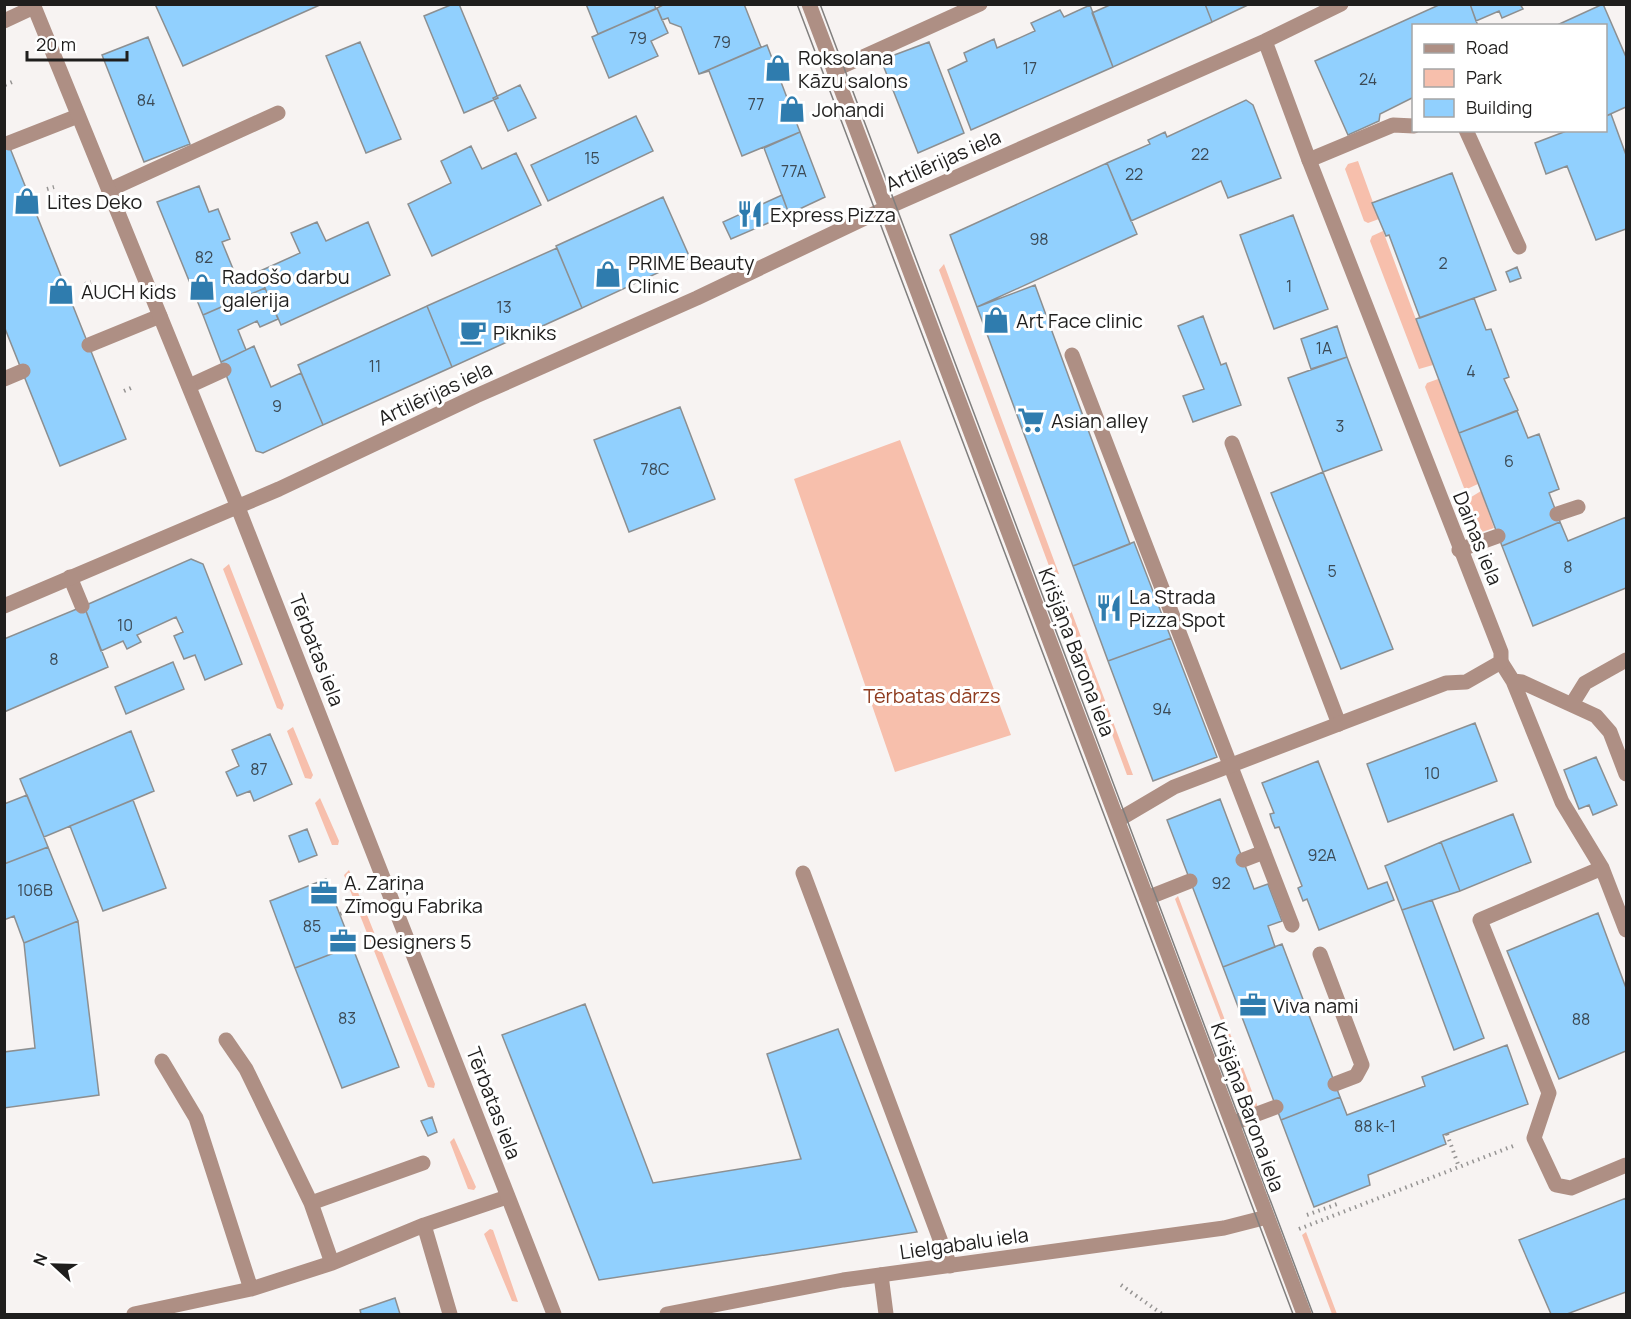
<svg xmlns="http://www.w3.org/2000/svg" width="1631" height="1319" font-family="Manrope,sans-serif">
<rect width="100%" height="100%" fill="#f7f3f2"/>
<path fill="#f7bfac" d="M1358 161 1379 219 1368 223 1364 221 1345 169 1348 164Z
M1383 231 1433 365 1419 369 1370 241 1372 236Z
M944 264 1059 574H1052L939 270Z
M1438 379 1478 484 1467 489 1464 488 1425 387 1427 383Z
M900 440 1011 735 895 772 794 479Z
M1481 491 1494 528 1482 532 1468 499Z
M229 564 284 705 282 710 277 708 223 569Z
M1063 589 1133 775H1127L1060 593Z
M293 727 313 775 311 779 305 778 287 731Z
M320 798 339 841 338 845H332L315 803Z
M349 870 435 1084 434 1088 428 1087 344 875Z
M1178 896 1259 1110H1255L1175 899Z
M454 1138 476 1187 474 1190 468 1189 450 1142Z
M490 1229 493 1230 518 1302 512 1301 484 1234Z
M1306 1232 1337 1314H1332L1302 1235Z"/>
<path fill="#91d0fe" stroke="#8c8f91" stroke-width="1.5" d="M155 4H322L183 66Z
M453 4H459L498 98 464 113 424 16Z
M586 4H654L656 9 598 34Z
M665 4H744L761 47 699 74 681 27 670 23 668 18 662 20 657 8Z
M1112 4H1205L1212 22 1113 67 1092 13Z
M1205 4H1250L1212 22Z
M1441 4H1470L1478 26H1414V97L1380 114 1379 121 1348 135 1315 61Z
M1470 4H1520L1523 9 1502 18 1499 11 1476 21Z
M1603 4 1626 57V107L1606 116V26H1555Z
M1090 5 1113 67 971 130 948 70 967 61 964 53 994 39 997 48 1035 31 1031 23 1060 10 1064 17Z
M657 8 668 33 651 41 658 56 609 78 592 37Z
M148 37 190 144 144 162 102 55Z
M360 42 401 139 366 153 326 56Z
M929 42 964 133 918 153 881 60Z
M767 45 800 132 742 156 709 71 699 74Z
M520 85 536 118 508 131 493 98Z
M1246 100 1253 105 1281 178 1228 198 1221 181 1131 221 1107 163 1150 144 1148 140 1165 132 1167 137Z
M1611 114 1626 155V229L1596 240 1567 166 1546 174 1535 143 1569 130H1606V116Z
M636 116 653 151 548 201 531 165Z
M800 132 825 197 789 214 764 148Z
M4 133 126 439 60 466 4 326Z
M471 146 482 169 516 153 541 205 432 256 408 204 451 183 441 161Z
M1107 163 1137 234 977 307 950 235Z
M1452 173 1496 290 1420 318 1389 235 1386 236 1372 203Z
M199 186 209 212 218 209 230 239 222 242 238 281 258 272 265 288 203 315 157 202Z
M782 195 789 214 731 239 723 222Z
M663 197 690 258 582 308 556 246Z
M1293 215 1328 309 1274 329 1240 235Z
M317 222 326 241 368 222 390 275 281 325 258 272 300 253 291 233Z
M557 248 582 308 452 367 427 306Z
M1517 267 1521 278 1510 282 1506 272Z
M1035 285 1130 544 1073 566 977 307Z
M265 288 278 319 260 327 257 321 238 330 246 350 221 362 203 315Z
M1474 298 1486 330 1491 329 1509 377 1504 379 1518 410 1459 433 1416 319Z
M427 306 452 367 323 425 298 365Z
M1203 316 1221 365 1226 363 1241 405 1193 422 1183 396 1204 389 1178 326Z
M1337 326 1347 357 1311 369 1301 339Z
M254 346 271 387 301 373 323 425 263 453 256 451 221 362Z
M1347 357 1382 450 1323 472 1288 378Z
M680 407 715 499 629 532 594 440Z
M1517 411 1528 438 1539 434 1559 489 1549 493 1560 522 1502 546 1459 433Z
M1323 472 1393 649 1341 669 1271 493Z
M1626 517V588L1533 626 1502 546 1560 522 1568 541Z
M1134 542 1171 638 1108 661 1073 566Z
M191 559 203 564 242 664 205 680 195 655 184 659 174 636 183 632 176 617 137 635 141 642 127 649 123 641 101 651 84 606Z
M84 606 108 667 4 712V639Z
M1171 638 1217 757 1153 781 1108 661Z
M173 662 184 689 126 714 115 687Z
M1475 723 1497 781 1388 822 1367 764Z
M131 731 154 791 44 837 20 779Z
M270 734 292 784 254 801 250 791 237 796 226 772 239 766 232 750Z
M1596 757 1617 805 1593 815 1589 805 1579 809 1564 770Z
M1318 761 1368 889 1387 882 1394 900 1319 930 1307 899 1303 901 1298 888 1302 886 1279 827 1275 828 1272 821 1270 814 1274 813 1262 783Z
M27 795 48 847 4 864V804Z
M1220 799 1254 889 1268 884 1282 921 1268 926 1275 947 1223 967 1167 820Z
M133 800 166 888 103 911 70 826Z
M1513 814 1531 862 1460 891 1441 842Z
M307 829 317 855 299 862 289 836Z
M1441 842 1460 891 1402 910 1385 866Z
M48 847 78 921 24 943 14 916 4 920V864Z
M326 879 352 946 295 968 270 901Z
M1432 900 1484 1038 1454 1050 1402 910Z
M1598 913 1626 988V1051L1559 1079 1507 951Z
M78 921 99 1095 4 1108V1052L35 1048 24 943Z
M1282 944 1340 1097 1281 1120 1223 967Z
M352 946 399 1067 342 1088 295 968Z
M585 1004 653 1183 801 1159 767 1054 838 1029 917 1232 599 1280 502 1035Z
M1507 1045 1528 1104 1443 1135 1446 1144 1368 1175 1370 1185 1314 1207 1281 1120 1340 1097 1347 1115 1425 1086 1422 1077Z
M432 1117 437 1132 428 1136 421 1121Z
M1626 1198V1292L1567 1314H1551L1519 1240Z
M395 1298 400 1314H361L360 1310Z"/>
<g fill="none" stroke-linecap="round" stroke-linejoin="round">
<path stroke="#969493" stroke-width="4" stroke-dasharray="1.5 4.5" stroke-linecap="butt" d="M5 85 12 82
M47 189 54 187
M85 284 91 282
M124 391 133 387
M331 889 342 884
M340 914 352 909
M350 938 361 933
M1447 1134 1459 1167
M1307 1215 1340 1203
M1299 1229 1513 1146
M1121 1285 1162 1314"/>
<path stroke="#ae8f84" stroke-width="15" d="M4 21 34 7
M834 70 980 4
M1466 130 1519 247
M9 143 78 116
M1309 160 1393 125 1414 126
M109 190 278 113
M89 345 160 316
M1072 355 1292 925
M4 379 23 371
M189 386 224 370
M1232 443 1339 724
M1557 514 1578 507
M1459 550 1498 536
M70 577 82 606
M1501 662 1513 681 1562 802 1602 868 1626 930
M1513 681 1522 682 1596 716 1610 732 1626 774
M1572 704 1585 683 1626 660
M1243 860 1264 852
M1602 868 1480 920 1549 1093 1534 1138 1556 1185 1571 1188 1626 1165
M803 873 950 1266
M1147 898 1190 881
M1320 954 1362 1065 1356 1076 1335 1084
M226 1040 246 1069 311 1203
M162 1061 196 1118 251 1289 332 1263
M1233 1123 1276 1107
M423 1163 311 1203 332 1263 424 1225 507 1197
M424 1225 450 1314
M881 1275 886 1314
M134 1314 251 1289"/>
<path stroke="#ae8f84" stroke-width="15" d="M33 4 237 505 554 1314
M4 606 279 489 476 396 697 298 886 208 1265 41 1341 4
M1118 820 1174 787 1446 683 1466 682 1501 662V652L1309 160 1265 41
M667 1314 843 1280 1224 1228 1267 1217"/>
<path stroke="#ae8f84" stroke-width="15" d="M809 4 1304 1314"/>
<path stroke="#817f7e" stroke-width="1.5" d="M797 4 1293 1314
M820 4 1313 1314"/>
</g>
<defs>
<symbol id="shop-bare" viewBox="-9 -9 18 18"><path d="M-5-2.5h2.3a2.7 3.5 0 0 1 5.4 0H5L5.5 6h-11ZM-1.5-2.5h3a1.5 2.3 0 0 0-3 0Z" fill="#2f7cae" stroke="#fff" stroke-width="2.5" paint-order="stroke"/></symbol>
<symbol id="restaurant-bare" viewBox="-9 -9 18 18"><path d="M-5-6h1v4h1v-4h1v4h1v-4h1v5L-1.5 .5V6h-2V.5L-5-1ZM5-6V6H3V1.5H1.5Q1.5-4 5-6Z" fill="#2f7cae" stroke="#fff" stroke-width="2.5" paint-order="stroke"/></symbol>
<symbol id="cafe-bare" viewBox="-9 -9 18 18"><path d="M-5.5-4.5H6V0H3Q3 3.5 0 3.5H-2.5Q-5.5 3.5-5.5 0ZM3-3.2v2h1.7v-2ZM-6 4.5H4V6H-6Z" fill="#2f7cae" stroke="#fff" stroke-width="2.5" paint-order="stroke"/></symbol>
<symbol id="supermarket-bare" viewBox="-9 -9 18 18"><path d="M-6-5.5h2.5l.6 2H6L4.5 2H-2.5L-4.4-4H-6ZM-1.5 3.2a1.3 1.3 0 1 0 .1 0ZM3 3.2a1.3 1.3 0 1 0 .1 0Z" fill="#2f7cae" stroke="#fff" stroke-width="2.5" paint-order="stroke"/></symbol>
<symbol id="office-bare" viewBox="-9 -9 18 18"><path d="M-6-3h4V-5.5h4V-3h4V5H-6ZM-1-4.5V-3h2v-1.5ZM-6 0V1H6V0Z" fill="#2f7cae" stroke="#fff" stroke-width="2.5" paint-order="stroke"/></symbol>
</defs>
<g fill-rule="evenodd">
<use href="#shop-bare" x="759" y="49" width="38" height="38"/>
<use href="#shop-bare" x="773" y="90" width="38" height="38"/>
<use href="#shop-bare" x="8" y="182" width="38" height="38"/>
<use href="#restaurant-bare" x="731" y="195" width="38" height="38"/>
<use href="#shop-bare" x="589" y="255" width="38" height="38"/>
<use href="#shop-bare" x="183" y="268" width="38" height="38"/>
<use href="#shop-bare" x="42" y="272" width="38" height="38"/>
<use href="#shop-bare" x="977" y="301" width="38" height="38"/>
<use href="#cafe-bare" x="454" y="313" width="38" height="38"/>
<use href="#supermarket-bare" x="1012" y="401" width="38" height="38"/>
<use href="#restaurant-bare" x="1090" y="589" width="38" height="38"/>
<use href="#office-bare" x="305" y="874" width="38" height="38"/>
<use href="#office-bare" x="324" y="922" width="38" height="38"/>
<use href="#office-bare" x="1234" y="986" width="38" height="38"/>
</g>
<g text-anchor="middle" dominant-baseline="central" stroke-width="6" stroke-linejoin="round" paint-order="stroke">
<g font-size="16" fill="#3c4a55">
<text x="638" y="38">79</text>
<text x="722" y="42">79</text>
<text x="1030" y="68">17</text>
<text x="1368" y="79">24</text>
<text x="146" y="100">84</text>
<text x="756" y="104">77</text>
<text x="1200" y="154">22</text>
<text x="592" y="158">15</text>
<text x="794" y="171">77A</text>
<text x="1134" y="174">22</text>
<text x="1039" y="239">98</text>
<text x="204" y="257">82</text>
<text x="1443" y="263">2</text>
<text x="1289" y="286">1</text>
<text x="504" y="307">13</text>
<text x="1324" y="348">1A</text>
<text x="375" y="366">11</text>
<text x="1471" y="371">4</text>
<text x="277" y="406">9</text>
<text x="1340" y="426">3</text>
<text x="1509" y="461">6</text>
<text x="655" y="469">78C</text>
<text x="1568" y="567">8</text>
<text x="1332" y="571">5</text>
<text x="125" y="625">10</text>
<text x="54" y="659">8</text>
<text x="1162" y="709">94</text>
<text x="259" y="769">87</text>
<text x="1432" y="773">10</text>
<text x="1322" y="855">92A</text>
<text x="1221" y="883">92</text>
<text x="35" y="890">106B</text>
<text x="312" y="926">85</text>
<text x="347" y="1018">83</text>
<text x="1581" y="1019">88</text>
<text x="1375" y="1126">88 k-1</text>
</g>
<g font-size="20" fill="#1f1e1d" stroke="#fff" text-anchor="start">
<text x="798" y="57">Roksolana<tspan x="798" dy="23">Kāzu salons</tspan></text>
<text x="812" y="109">Johandi</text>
<text x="47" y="201">Lites Deko</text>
<text x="770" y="214">Express Pizza</text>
<text x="628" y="262">PRIME Beauty<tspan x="628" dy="23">Clinic</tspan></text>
<text x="222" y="276">Radošo darbu<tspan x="222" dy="23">galerija</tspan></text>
<text x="81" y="291">AUCH kids</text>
<text x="1016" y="320">Art Face clinic</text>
<text x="493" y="332">Pikniks</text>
<text x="1051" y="420">Asian alley</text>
<text x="1129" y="596">La Strada<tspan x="1129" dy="23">Pizza Spot</tspan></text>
<text x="344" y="882">A. Zariņa<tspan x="344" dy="23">Zīmogu Fabrika</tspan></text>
<text x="363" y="941">Designers 5</text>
<text x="1273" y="1005">Viva nami</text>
</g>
<g font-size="20" fill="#1f1e1d" stroke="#fff">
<text transform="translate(943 160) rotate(-24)">Artilērijas iela</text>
<text transform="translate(435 393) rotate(-25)">Artilērijas iela</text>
<text transform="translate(1478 538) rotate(68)">Dainas iela</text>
<text transform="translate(317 650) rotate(69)">Tērbatas iela</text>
<text transform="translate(1077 652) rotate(69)">Krišjāņa Barona iela</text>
<text transform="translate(494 1103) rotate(69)">Tērbatas iela</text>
<text transform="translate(1248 1107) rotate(70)">Krišjāņa Barona iela</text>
<text transform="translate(964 1243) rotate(-8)">Lielgabalu iela</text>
</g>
<g font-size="20" fill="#8e3a1d" stroke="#fff">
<text x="932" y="695">Tērbatas dārzs</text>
</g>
</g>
<rect width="1631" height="1319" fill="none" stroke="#1f1e1d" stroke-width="12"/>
<rect x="1412" y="24" width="195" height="108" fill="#ffffff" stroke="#a5a5a5" stroke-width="1.5"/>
<rect x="1424" y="44" width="30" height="9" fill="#ae8f84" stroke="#a5a5a5" stroke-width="1.5"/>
<text x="1466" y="54" font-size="18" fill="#1f1e1d">Road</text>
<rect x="1424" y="69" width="30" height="18" fill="#f7bfac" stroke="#a5a5a5" stroke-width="1.5"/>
<text x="1466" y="84" font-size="18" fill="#1f1e1d">Park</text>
<rect x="1424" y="99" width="30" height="18" fill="#91d0fe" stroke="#a5a5a5" stroke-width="1.5"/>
<text x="1466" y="114" font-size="18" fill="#1f1e1d">Building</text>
<g transform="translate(54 1265) rotate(292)" stroke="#ffffff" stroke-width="4.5" paint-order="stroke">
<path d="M0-4.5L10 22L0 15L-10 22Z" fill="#1f1e1d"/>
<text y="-9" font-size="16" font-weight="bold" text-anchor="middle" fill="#1f1e1d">N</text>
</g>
<path d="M27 51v9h100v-9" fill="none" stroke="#1f1e1d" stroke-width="3"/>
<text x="36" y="51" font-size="18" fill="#1f1e1d" stroke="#ffffff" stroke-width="4.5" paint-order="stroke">20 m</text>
</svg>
